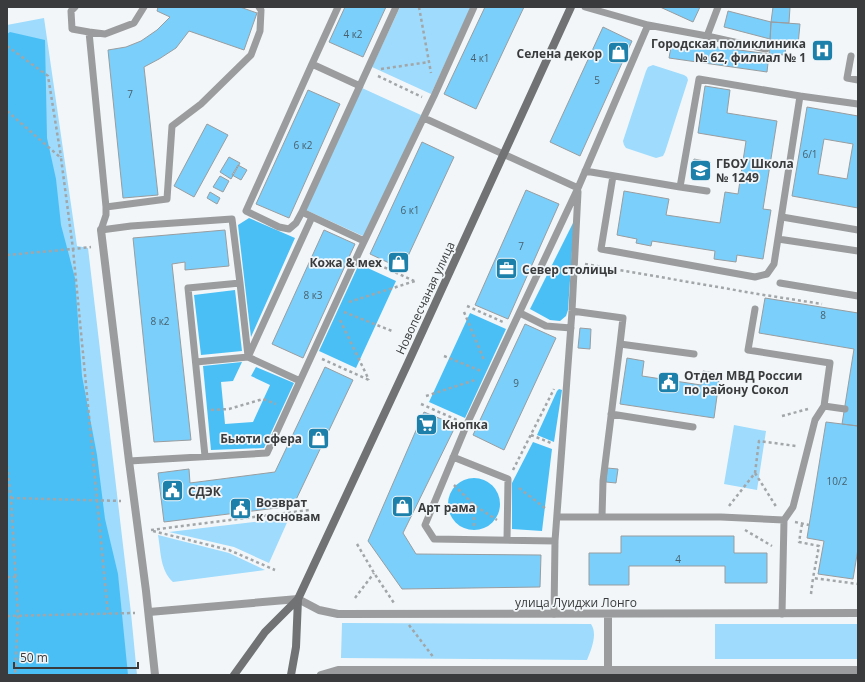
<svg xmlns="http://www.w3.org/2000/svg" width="865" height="682" font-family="'Open Sans',sans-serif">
<rect width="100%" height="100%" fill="#f2f6f9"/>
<path fill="#9edbfc" d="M400 7H471L431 94 372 67Z
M44 18 77 246 88 248 131 613 137 675H7V25Z
M653 65 684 75 687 77 688 80 665 152 663 156 656 158 626 148 624 145 623 141 646 71 648 67Z
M362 88 421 115 365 237 306 210Z
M734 425 766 431 757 490 724 484Z
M289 518 269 563 234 547 169 532Z
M158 535 229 553 265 570 173 582C160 570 161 552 158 535Z
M342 623 591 624C598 634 591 650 587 660L341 658Z
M715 624H858V659H715Z"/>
<path fill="#4abff5" d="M10 32 45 40 47 138 56 179 61 225 75 278 82 376 97 455 105 519 118 574 128 675H7V34Z
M249 218 295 238 251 337 238 225Z
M574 221 568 310 566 316 560 321 550 320 530 309Z
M359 264 396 281 356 368 319 351Z
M235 290 242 351 201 355 194 295Z
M470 313 506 329 465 418 429 402Z
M242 362 233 381 221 382 225 424 253 422 270 385 251 376 256 367 294 383 264 448 211 450 203 366Z
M559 389 562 390 554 442 537 435 557 391Z
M533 442 552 449 542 531 512 529V483Z
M448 504a26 26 0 1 1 52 0a26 26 0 1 1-52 0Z"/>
<path fill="#7acffb" stroke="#999d9f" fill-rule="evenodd" d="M158 7H240L257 13 244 50 189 31 176 48 159 59 144 67 158 195 123 198 108 50 126 47 141 41 157 30 170 17 157 11Z
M345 7H386L363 57 329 42Z
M485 7H524L476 109 444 94Z
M660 7H700L693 22Z
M773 7H790L789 23 771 22Z
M728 11 771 22 770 39 724 27Z
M771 22 800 24 798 45 770 43Z
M603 27 632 41 580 156 550 142Z
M672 41 769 54 767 72 669 58Z
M770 43 786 44 785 55 769 54Z
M705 86 730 90 727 113 777 121 763 209 771 210 763 259 737 255 736 262 714 259 715 251 652 241 651 246 636 243 637 239 617 235 624 191 669 199 666 215 720 223 725 192 738 194 746 141 698 133Z
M308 90 340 104 289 218 256 204Z
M807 107 858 116V208L792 196ZM824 139 853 144 847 179 818 174Z
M207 124 228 135 194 197 174 186Z
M422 142 454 157 402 269 370 254Z
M229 157 240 163 231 179 220 172Z
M694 159 710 162 707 178 691 176Z
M238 165 247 170 241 180 232 175Z
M220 176 229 181 223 192 213 187Z
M526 190 559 204 508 319 475 305Z
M210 192 220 198 217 204 207 198Z
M225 230 229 266 185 270V262L172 264 191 440 154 442 133 238Z
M324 230 355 244 303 358 272 344Z
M765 298 858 313V426L842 424 854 349 759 333Z
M525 324 556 338 504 450 473 435Z
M580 328 591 329 590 349 578 348Z
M627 358 644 361 642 376 701 385 703 371 720 374 714 418 620 404Z
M325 367 353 380 293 506 164 522 158 473 189 469 190 483 275 472Z
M424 412 456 425 403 533 416 554 541 555 540 587 402 589 368 541Z
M826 422 858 426V549L853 579 818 574 824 541 807 538Z
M607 468 618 469 616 483 606 482Z
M621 536H734V553H767V583H725V566H629V585H589V553H621Z"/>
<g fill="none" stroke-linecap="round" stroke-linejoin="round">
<path stroke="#a2a6a8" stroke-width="2.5" stroke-dasharray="3 3" stroke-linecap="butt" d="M419 7 431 73
M7 46 48 76 61 157
M381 69 429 62
M378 76 422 97
M7 111 61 158 73 249 91 247
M7 255 73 249 108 614
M368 260 414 281
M585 264 758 294 822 304
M349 302 415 281
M467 306 503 322
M344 312 392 331
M464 312 484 360
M340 320 369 380
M444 356 481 371
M322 359 369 380
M426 396 475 380
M421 404 457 420
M211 410 229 409 263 399 276 404
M782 416 808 409
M531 435 551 443
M7 466 11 498 18 616 15 675
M513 470 554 389
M755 473 777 508
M454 485 474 505 497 520
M519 488 545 508
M11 498 121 501
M474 505V528
M729 506 755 473 759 441 796 446
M795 522 809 525
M802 524 799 542 819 546 813 578
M151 530 309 510
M745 530 772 546
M153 531 229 550 275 570
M357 544 374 573 394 603
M7 577H16
M811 594 813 578 858 584
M355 598 374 573
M7 616 135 613
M409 625 434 658"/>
<path stroke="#9b9c9d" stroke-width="7" d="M75 7 71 11 72 29 89 32 106 207V215L101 230 131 226 232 219 240 283 188 288 205 456
M338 7 312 64 360 86
M648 25 707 36 718 7
M89 32 105 34 134 23 144 7
M707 36 766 49
M851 56 847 78 858 80
M800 96 858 104
M424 118 578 188
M585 171 680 187 699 79 800 96 774 264 767 274 755 277 601 249 613 176
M680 187 707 191
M106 207 167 199 172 126 201 104 251 55 260 31 261 10 259 7
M302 212 296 223 289 229 279 227 246 211 312 64
M782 217 858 230
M778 239 858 251
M364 241 302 212 396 7
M240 283 248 356
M780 283 858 296
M755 309 748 350 830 363 824 406
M572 311 623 318 620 344 694 354
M520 313 546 326 571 328
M248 357 312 217
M196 362 248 357 300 381
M611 414 693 427
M453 457 508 479 507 540
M129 461 267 453 360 250 434 96 474 7
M557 517H721L784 520
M602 517 603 481 620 344
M555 541 434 539 425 525 467 424 578 188 648 25 585 7
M554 614 555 541 572 311 578 192
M782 614 784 520 793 507 815 420 824 406 845 409"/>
<path stroke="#9b9c9d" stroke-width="8" d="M101 230 129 461 146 591 155 675
M149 612 298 599 319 610 338 614 858 613
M608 670V614
M321 675 338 670H858"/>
<path stroke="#707273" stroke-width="8" d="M234 675 265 632 298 599 408 363 571 7
M291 675 296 647 298 599"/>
</g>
<defs>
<symbol id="hospital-square" viewBox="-11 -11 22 22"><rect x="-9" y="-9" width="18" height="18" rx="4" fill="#1c80ab" stroke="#f2f6f9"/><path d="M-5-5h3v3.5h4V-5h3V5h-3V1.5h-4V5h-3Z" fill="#fff"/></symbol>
<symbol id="shop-square" viewBox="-11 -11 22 22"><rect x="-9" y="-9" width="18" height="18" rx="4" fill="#1c80ab" stroke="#f2f6f9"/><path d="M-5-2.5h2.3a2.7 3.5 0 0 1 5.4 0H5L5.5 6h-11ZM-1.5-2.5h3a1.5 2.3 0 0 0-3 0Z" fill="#fff"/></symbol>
<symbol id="school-square" viewBox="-11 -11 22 22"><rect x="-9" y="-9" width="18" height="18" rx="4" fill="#1c80ab" stroke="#f2f6f9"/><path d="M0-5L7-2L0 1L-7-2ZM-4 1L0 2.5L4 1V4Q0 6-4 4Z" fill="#fff"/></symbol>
<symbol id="office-square" viewBox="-11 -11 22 22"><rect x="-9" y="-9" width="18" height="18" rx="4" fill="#1c80ab" stroke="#f2f6f9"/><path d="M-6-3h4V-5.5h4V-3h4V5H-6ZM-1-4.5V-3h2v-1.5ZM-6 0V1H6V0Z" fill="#fff"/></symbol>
<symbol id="civic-square" viewBox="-11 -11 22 22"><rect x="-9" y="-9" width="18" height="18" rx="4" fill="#1c80ab" stroke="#f2f6f9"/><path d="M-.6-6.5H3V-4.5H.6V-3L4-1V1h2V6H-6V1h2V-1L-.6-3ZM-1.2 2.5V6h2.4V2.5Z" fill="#fff"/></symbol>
<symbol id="supermarket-square" viewBox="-11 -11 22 22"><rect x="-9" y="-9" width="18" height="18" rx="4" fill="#1c80ab" stroke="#f2f6f9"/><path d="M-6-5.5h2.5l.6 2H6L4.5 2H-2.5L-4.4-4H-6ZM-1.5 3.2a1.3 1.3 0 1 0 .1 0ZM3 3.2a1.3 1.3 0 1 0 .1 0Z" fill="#fff"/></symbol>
</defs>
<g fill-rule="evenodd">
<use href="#hospital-square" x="810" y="38" width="25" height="25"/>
<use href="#shop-square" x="606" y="40" width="25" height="25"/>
<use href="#school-square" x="688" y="158" width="25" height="25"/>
<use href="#shop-square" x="386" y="250" width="25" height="25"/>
<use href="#office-square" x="494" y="256" width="25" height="25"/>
<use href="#civic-square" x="656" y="370" width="25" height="25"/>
<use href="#supermarket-square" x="414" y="412" width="25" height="25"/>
<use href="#shop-square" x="306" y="426" width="25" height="25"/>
<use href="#civic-square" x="160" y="478" width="25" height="25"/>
<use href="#shop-square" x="390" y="494" width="25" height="25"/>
<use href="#civic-square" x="228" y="496" width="25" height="25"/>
</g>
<g text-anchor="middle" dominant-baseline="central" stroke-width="3.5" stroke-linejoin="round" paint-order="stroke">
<g font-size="10" fill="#49606c">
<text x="353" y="34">4 к2</text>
<text x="480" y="58">4 к1</text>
<text x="597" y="80">5</text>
<text x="130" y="94">7</text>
<text x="303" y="145">6 к2</text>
<text x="810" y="154">6/1</text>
<text x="410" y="210">6 к1</text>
<text x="521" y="246">7</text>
<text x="313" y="295">8 к3</text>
<text x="823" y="315">8</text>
<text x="160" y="321">8 к2</text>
<text x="516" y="383">9</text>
<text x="837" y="481">10/2</text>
<text x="678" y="559">4</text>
</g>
<g font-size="12" font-weight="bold" fill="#393b3c" stroke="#f2f6f9" text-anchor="start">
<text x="806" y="43" text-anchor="end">Городская поликлиника<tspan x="806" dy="14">№ 62, филиал № 1</tspan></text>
<text x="602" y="53" text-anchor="end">Селена декор</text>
<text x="716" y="163">ГБОУ Школа<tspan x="716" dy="14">№ 1249</tspan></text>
<text x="382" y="262" text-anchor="end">Кожа &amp; мех</text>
<text x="522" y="269">Север столицы</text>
<text x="684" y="375">Отдел МВД России<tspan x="684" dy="14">по району Сокол</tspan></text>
<text x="442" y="424">Кнопка</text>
<text x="302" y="438" text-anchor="end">Бьюти сфера</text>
<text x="188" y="491">СДЭК</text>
<text x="256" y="502">Возврат<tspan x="256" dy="14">к основам</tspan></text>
<text x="418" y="507">Арт рама</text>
</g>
<g font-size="12" fill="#393b3c" stroke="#f2f6f9">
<text transform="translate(425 298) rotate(-65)">Новопесчаная улица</text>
<text x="576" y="602">улица Луиджи Лонго</text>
</g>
</g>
<rect width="865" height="682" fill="none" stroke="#393b3c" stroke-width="16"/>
<path d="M14 662v6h124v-6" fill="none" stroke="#393b3c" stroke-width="2"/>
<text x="20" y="662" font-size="12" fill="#393b3c" stroke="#f2f6f9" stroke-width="3" paint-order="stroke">50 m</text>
</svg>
